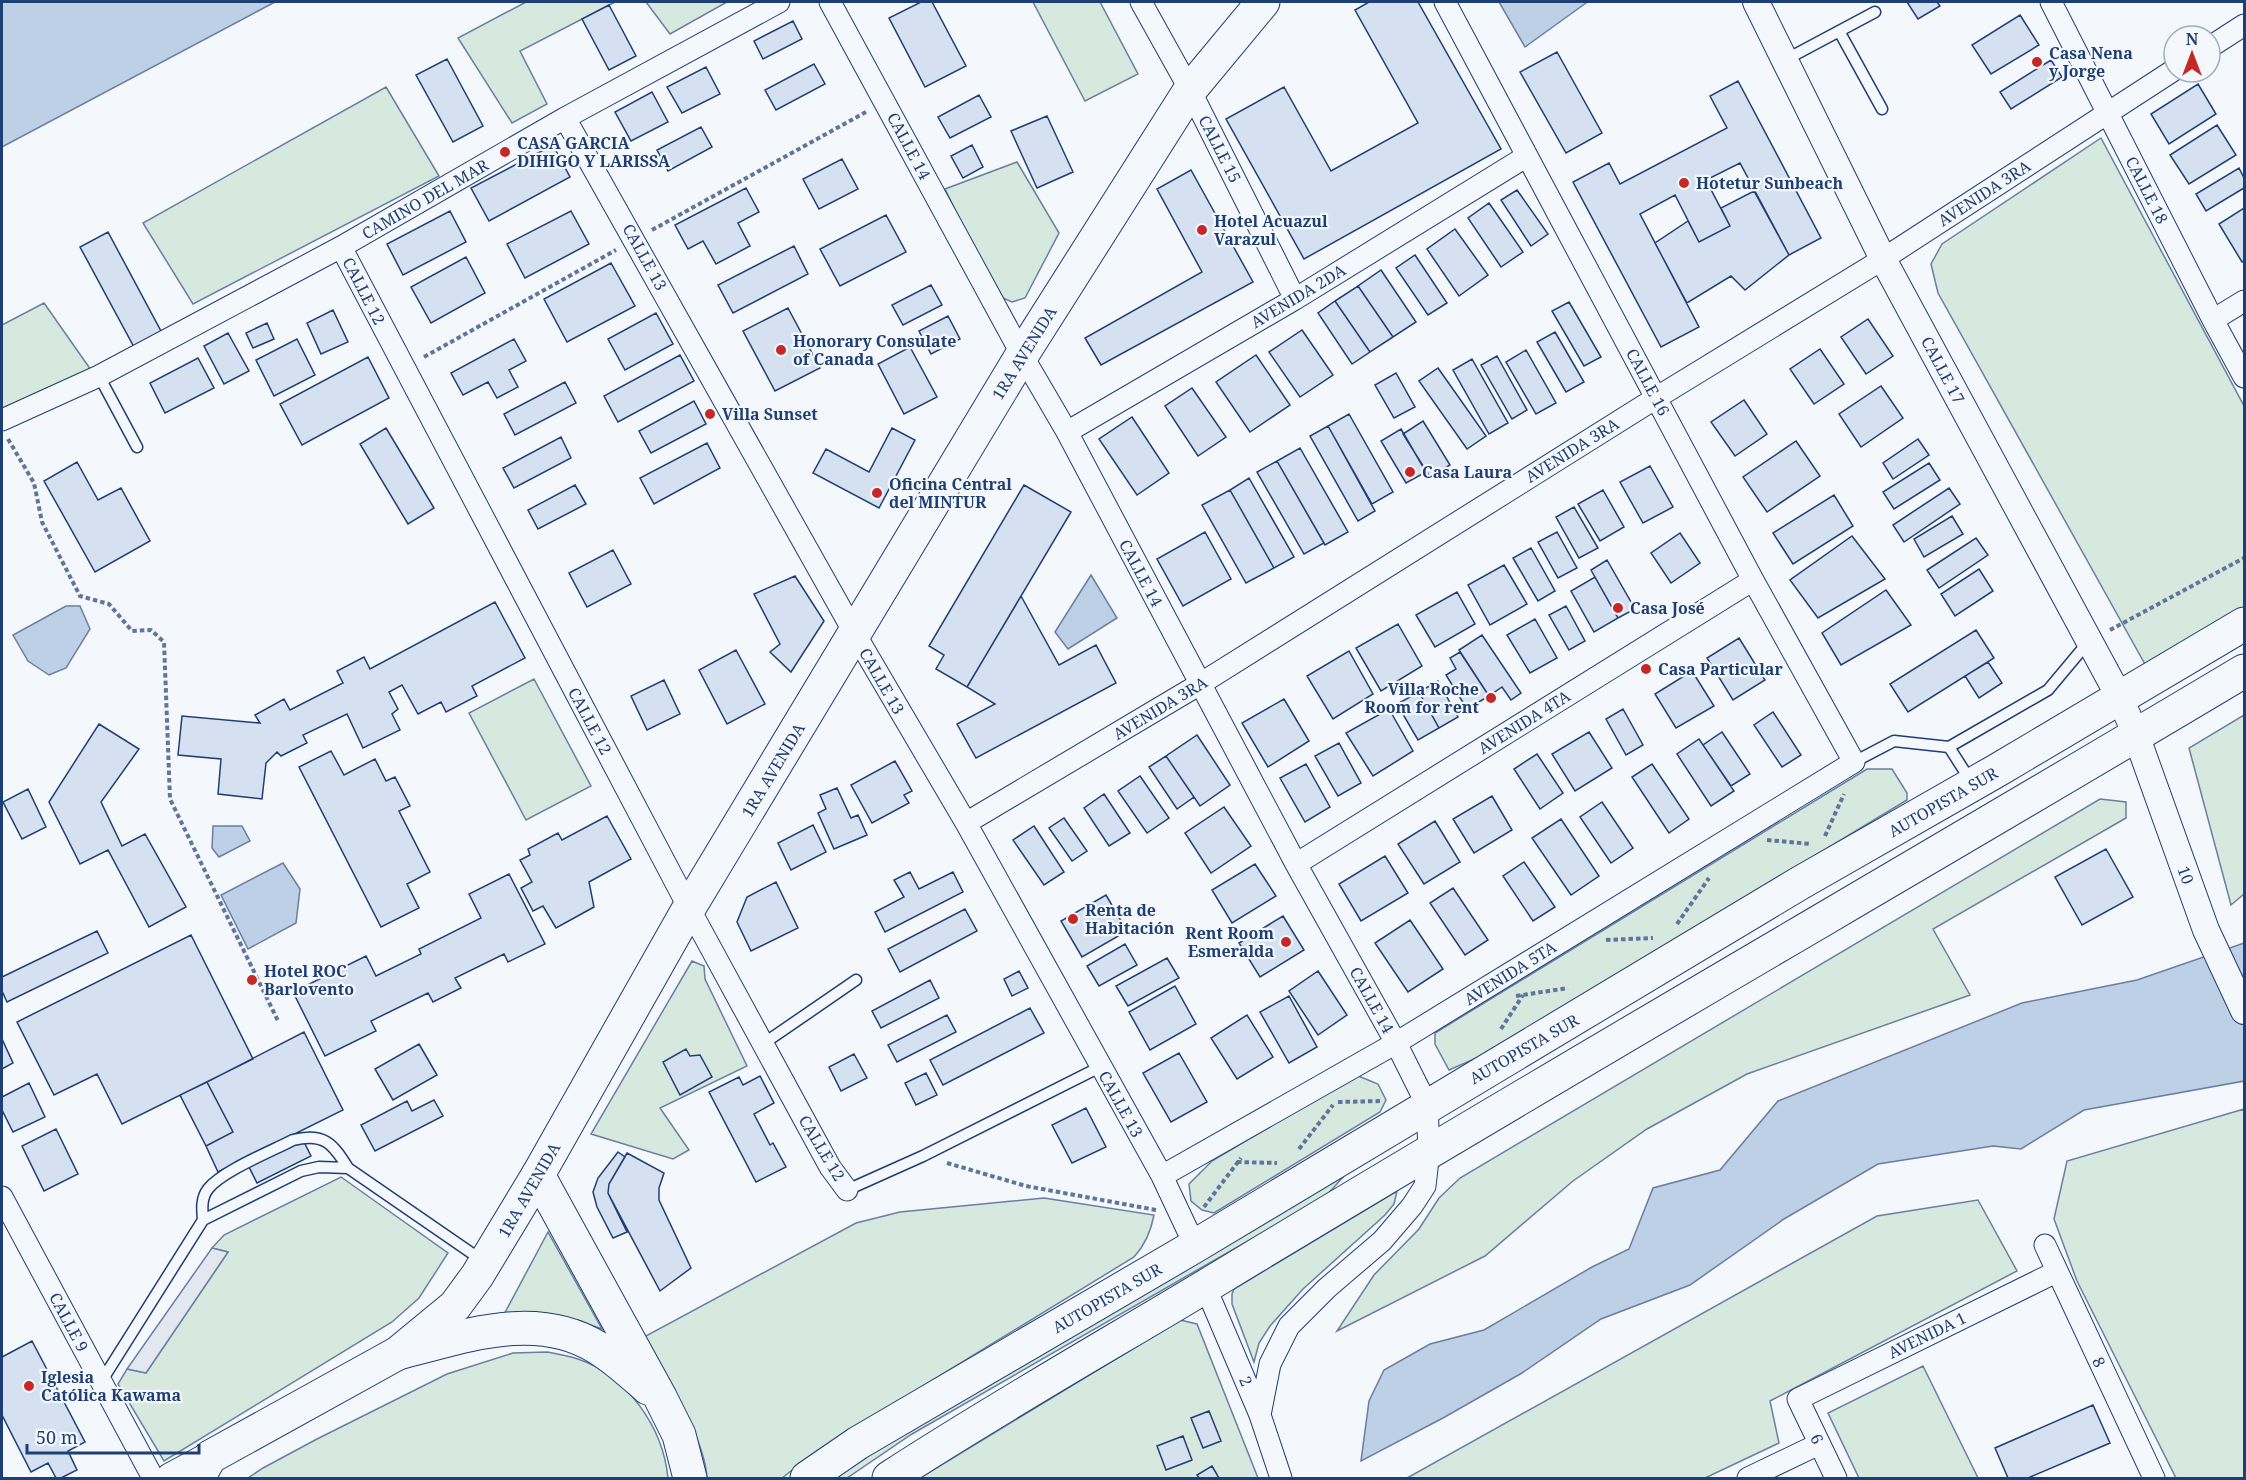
<svg xmlns="http://www.w3.org/2000/svg" width="2246" height="1480" font-family="'Noto Serif',serif">
<rect width="100%" height="100%" fill="#f4f7fb"/>
<path fill="#d7e8df" stroke="#687fa3" stroke-width="1.5" d="M526 2H615L520 51 547 104 512 123 458 38Z
M646 2H727L670 34Z
M1033 2H1100L1138 74 1085 101Z
M386 87 439 176 193 304 143 223Z
M2101 138 2244 406V607L2146 666 1938 293 1931 264 1942 244Z
M1017 162 1059 233 1025 298 1012 302 996 295 945 189Z
M44 303 91 370 2 409V325Z
M534 679 591 786 526 820 469 713Z
M2244 715V894L2231 905 2189 748Z
M1867 769H1892L1907 793V800L1488 1053 1449 1070 1435 1044V1033Z
M2100 799 2126 802V818L1933 929 1970 995 1747 1074 1647 1129 1573 1181 1485 1256 1337 1331 1374 1275 1419 1229 1439 1198 1460 1178Z
M692 961 704 966 705 979 747 1066 660 1108 689 1150 673 1159 591 1134Z
M1356 1075 1378 1084 1386 1100 1380 1112 1214 1213 1202 1210 1191 1201 1189 1184 1212 1161Z
M2244 1109V1478H2176L2077 1281 2054 1219 2067 1161Z
M1344 1176 1326 1196 912 1434 847 1478H836L868 1455Z
M341 1177 448 1253 419 1298 392 1322 164 1461 118 1384 127 1369 146 1373 228 1252 212 1248 224 1235Z
M1397 1191 1394 1204 1385 1215 1303 1289 1270 1326 1259 1343 1254 1362 1232 1304V1294L1234 1289Z
M1044 1198 1154 1215C1151 1231 1145 1245 1134 1257L818 1450 782 1478H707C705 1438 664 1374 644 1337L856 1223 900 1212Z
M1978 1200 2017 1271 1770 1401 1779 1443 1705 1478H1407L1877 1216Z
M548 1232 602 1329 577 1320H501Z
M1180 1320 1197 1324 1258 1478H920Z
M547 1352C557 1354 568 1356 578 1359 628 1376 663 1428 668 1478H248L263 1468 317 1439 447 1374 513 1353Z
M1923 1366 1978 1478H1859L1828 1413Z"/>
<path fill="#e3e8f0" stroke="#687fa3" stroke-width="1.5" d="M212 1248 228 1252 146 1373 127 1369Z"/>
<path fill="#bed0e5" stroke="#687fa3" stroke-width="1.5" d="M2 2H275L2 147Z
M1499 2H1585L1586 3 1525 47Z
M1091 575 1117 618 1068 649 1055 632Z
M66 606H80L90 629 66 668 49 675 28 661 13 635Z
M213 826H242L250 841 219 857 212 848Z
M283 863 300 889 296 923 248 949 221 895Z
M2244 943V1081L2084 1110 2021 1149 1993 1146 1878 1164 1784 1219 1690 1285 1601 1319 1522 1373 1443 1418 1361 1461 1369 1401 1384 1370 1430 1344 1484 1330 1592 1267 1629 1249 1653 1188 1720 1170 1778 1101 2022 1003 2137 980Z"/>
<path fill="#d5e0f0" stroke="#1d3f73" stroke-width="1.5" d="M921 2H932L966 66 925 87 889 18Z
M1369 2H1418L1501 149 1304 259 1226 119 1284 87 1331 171 1418 123 1355 10Z
M1907 2H1937L1940 6 1918 19Z
M609 5 636 56 609 70 582 19Z
M2020 15 2039 45 1991 74 1972 45Z
M793 21 802 39 763 59 754 41Z
M1557 52 1602 133 1566 153 1520 72Z
M447 59 483 126 453 142 416 75Z
M2051 60 2062 77 2011 109 2000 92Z
M814 64 825 84 776 110 765 90Z
M706 67 720 94 682 113 667 87Z
M1738 81 1821 238 1789 255 1740 163 1706 180 1730 226 1699 242 1675 195 1640 214 1699 327 1661 347 1573 182 1609 163 1620 184 1727 128 1710 96Z
M2198 84 2216 114 2169 144 2151 114Z
M652 92 668 122 631 141 615 112Z
M979 95 991 117 950 138 938 117Z
M1047 116 1073 172 1037 188 1011 131Z
M2217 125 2236 155 2189 184 2170 155Z
M701 127 712 147 668 171 657 150Z
M553 145 570 177 489 221 471 188Z
M972 145 983 167 963 178 951 156Z
M842 159 858 189 819 209 803 179Z
M2239 168 2244 178V188L2206 211 2196 194Z
M1191 170 1253 282 1101 365 1085 338 1202 272 1157 189Z
M746 188 759 212 738 223 750 246 716 264 703 241 688 249 675 225Z
M1517 190 1548 234 1531 246 1501 200Z
M1754 191 1789 255 1745 290 1731 276 1687 303 1655 243 1688 221 1699 242 1730 226 1721 208Z
M1489 203 1523 252 1501 267 1468 218Z
M2244 208V261L2242 262 2219 224Z
M450 211 466 242 403 275 387 244Z
M571 211 589 244 525 278 507 244Z
M886 215 906 252 840 286 820 249Z
M1455 229 1488 275 1459 296 1427 249Z
M108 232 162 333 134 347 80 247Z
M794 246 808 274 733 313 718 285Z
M1415 255 1447 303 1428 315 1396 268Z
M466 257 485 293 431 323 411 287Z
M611 263 635 306 567 342 544 299Z
M1381 270 1416 322 1393 337 1358 286Z
M931 285 942 305 903 325 892 305Z
M1358 286 1393 337 1370 352 1335 301Z
M1335 301 1370 352 1352 364 1318 313Z
M1569 302 1601 357 1584 366 1552 311Z
M788 308 820 368 775 391 743 331Z
M333 310 348 342 321 354 307 323Z
M656 313 673 344 625 370 608 339Z
M948 316 960 339 931 354 919 331Z
M1868 319 1893 356 1866 374 1841 337Z
M267 323 274 339 253 348 246 333Z
M1302 330 1333 375 1300 397 1269 352Z
M1555 332 1584 382 1566 392 1537 342Z
M228 333 249 371 224 384 204 346Z
M297 339 315 375 274 396 256 360Z
M514 339 526 361 509 370 518 387 497 398 488 382 463 395 451 373Z
M910 347 937 397 904 414 878 364Z
M1820 349 1844 384 1814 404 1790 369Z
M1526 350 1556 403 1536 414 1506 362Z
M680 355 694 381 618 422 604 396Z
M1256 355 1290 405 1250 432 1216 382Z
M1497 356 1527 410 1512 419 1481 365Z
M368 357 389 398 302 445 280 404Z
M198 358 214 388 165 413 150 383Z
M1472 359 1508 423 1489 434 1453 370Z
M1438 368 1486 436 1467 449 1419 381Z
M1396 373 1415 407 1394 418 1375 385Z
M565 382 576 403 515 435 504 414Z
M1881 386 1903 418 1861 447 1839 414Z
M1192 388 1226 437 1198 456 1165 406Z
M1744 400 1767 434 1735 456 1711 422Z
M694 401 706 424 651 453 639 431Z
M1349 414 1393 492 1372 504 1328 426Z
M1132 417 1169 473 1137 495 1099 439Z
M1423 421 1450 465 1430 477 1403 434Z
M1328 426 1375 511 1358 521 1310 436Z
M386 428 434 508 408 524 360 444Z
M892 428 915 440 879 508 813 473 826 449 869 472Z
M1401 429 1426 472 1406 483 1381 441Z
M561 437 571 458 514 488 503 468Z
M1918 439 1929 455 1893 479 1883 463Z
M1796 441 1820 476 1767 512 1743 477Z
M707 443 720 468 654 504 640 478Z
M1300 448 1348 532 1325 545 1277 461Z
M1277 461 1324 543 1304 554 1257 472Z
M77 462 98 500 121 488 150 541 95 572 44 481Z
M1929 463 1940 480 1894 509 1883 492Z
M1650 466 1673 507 1643 523 1620 482Z
M1249 478 1294 557 1274 568 1230 490Z
M575 485 586 504 538 529 528 510Z
M1024 485 1071 512 967 687 936 669 944 655 929 646Z
M1949 488 1960 504 1904 542 1893 525Z
M1230 490 1274 568 1246 583 1202 505Z
M1603 490 1624 527 1600 541 1578 504Z
M1834 495 1853 526 1793 564 1773 533Z
M1574 507 1598 548 1579 558 1556 517Z
M1952 516 1963 534 1924 557 1914 539Z
M1205 532 1231 579 1183 606 1157 559Z
M1557 532 1577 568 1558 578 1538 542Z
M1680 533 1700 563 1671 583 1651 553Z
M1852 536 1885 579 1818 618 1790 580Z
M1976 538 1988 555 1939 588 1927 570Z
M1531 548 1555 591 1538 601 1513 558Z
M613 550 631 584 587 607 569 573Z
M1607 560 1635 609 1618 618 1591 570Z
M1504 565 1527 604 1490 625 1468 585Z
M1979 569 1993 591 1955 616 1941 594Z
M795 576 824 621 791 672 770 652 780 644 754 594Z
M1595 577 1618 618 1594 632 1571 591Z
M1886 590 1911 625 1841 665 1822 633Z
M1457 592 1475 624 1435 647 1416 615Z
M1021 596 1059 665 1096 645 1116 683 976 758 957 724 995 704 967 687Z
M495 602 525 658 472 686 477 696 446 712 441 702 418 714 402 685 389 692 398 709 392 714 400 730 363 748 347 714 303 735 307 743 281 756 277 752 266 763 262 799 218 794 221 759 178 755 182 716 260 723 255 715 284 699 290 710 343 683 337 671 364 657 370 669Z
M1566 606 1585 641 1569 650 1549 615Z
M1535 619 1557 658 1530 673 1507 635Z
M1398 624 1422 666 1381 691 1356 648Z
M1976 630 1994 658 1908 712 1890 684Z
M1482 635 1521 693 1511 700 1502 687 1489 696 1459 650Z
M1739 638 1765 680 1733 700 1707 658Z
M736 650 765 704 727 724 699 670Z
M1349 651 1373 694 1333 719 1307 676Z
M1460 652 1489 696 1467 709 1446 675 1456 669 1450 658Z
M1988 662 2002 683 1979 698 1965 676Z
M1692 671 1714 706 1676 728 1655 694Z
M664 680 680 714 647 730 631 696Z
M1438 681 1458 717 1439 728 1419 692Z
M1419 692 1439 728 1418 740 1397 704Z
M1284 699 1309 741 1268 767 1242 723Z
M1389 709 1413 751 1373 776 1346 733Z
M1623 709 1643 745 1626 755 1606 719Z
M1773 712 1801 755 1782 767 1754 725Z
M99 724 139 749 101 802 122 846 145 834 186 907 149 927 108 850 80 864 49 802Z
M1589 732 1612 768 1575 791 1552 754Z
M1722 732 1750 774 1731 786 1703 745Z
M1197 735 1230 785 1200 806 1166 756Z
M1699 739 1734 791 1711 806 1677 754Z
M1339 743 1361 783 1338 796 1315 756Z
M331 751 344 775 375 759 386 781 395 777 410 806 399 811 430 872 407 884 419 908 381 927 299 767Z
M1537 754 1563 793 1540 809 1514 769Z
M1166 756 1194 797 1177 809 1149 767Z
M895 761 912 791 904 795 909 803 872 823 851 785Z
M1306 764 1330 807 1305 822 1280 778Z
M1652 764 1689 819 1669 833 1632 777Z
M1140 776 1169 818 1147 833 1118 791Z
M837 788 851 818 858 815 867 835 834 849 818 813 826 809 820 795Z
M28 789 46 827 22 839 3 802Z
M1104 794 1130 833 1109 846 1084 808Z
M1492 796 1512 830 1474 853 1453 819Z
M1602 802 1633 848 1611 863 1580 817Z
M1224 807 1251 846 1211 873 1185 833Z
M607 816 631 859 589 882 594 907 556 928 543 906 533 911 521 888 532 882 520 860 530 855 528 849 558 833 562 840Z
M1064 818 1087 851 1072 861 1049 828Z
M1561 819 1599 876 1571 895 1532 838Z
M1435 821 1460 862 1424 884 1398 844Z
M813 825 826 852 791 870 778 843Z
M1034 826 1064 872 1044 885 1013 840Z
M2106 849 2133 897 2082 925 2055 877Z
M1385 856 1408 893 1361 921 1339 884Z
M1524 862 1555 907 1533 921 1503 876Z
M1255 864 1276 896 1232 923 1212 890Z
M910 872 919 889 953 872 963 892 885 932 875 912 904 897 894 880Z
M509 874 545 944 508 962 504 954 455 978 461 988 433 1002 428 993 371 1021 376 1031 325 1056 293 992 366 956 376 976 421 954 419 949 481 918 469 894Z
M776 882 798 928 751 951 737 922 747 897Z
M1453 888 1488 940 1465 955 1430 903Z
M1106 895 1127 931 1082 957 1061 921Z
M965 909 977 931 900 972 888 949Z
M1283 916 1304 950 1260 977 1239 943Z
M1410 920 1443 969 1408 992 1375 943Z
M97 931 108 953 7 1002 2 991V977Z
M191 935 253 1059 122 1124 97 1074 54 1095 17 1022Z
M1125 944 1137 965 1099 986 1087 966Z
M1167 958 1179 978 1128 1006 1116 986Z
M1019 971 1028 988 1012 996 1004 979Z
M1318 971 1347 1015 1318 1035 1289 991Z
M930 980 939 998 881 1028 872 1011Z
M1175 986 1196 1024 1150 1050 1129 1012Z
M1289 996 1317 1047 1289 1063 1260 1012Z
M1030 1008 1044 1033 943 1085 930 1060Z
M947 1015 956 1032 897 1062 888 1045Z
M1247 1015 1273 1057 1237 1079 1211 1038Z
M304 1032 343 1110 218 1172 206 1146 233 1132 207 1082Z
M2 1039 13 1063 2 1069Z
M419 1044 437 1075 393 1100 375 1069Z
M686 1049 690 1056 700 1055 712 1077 680 1095 663 1062Z
M1179 1053 1207 1102 1171 1122 1143 1073Z
M854 1054 867 1078 841 1091 829 1067Z
M926 1073 937 1095 916 1105 905 1083Z
M760 1076 774 1103 754 1114 770 1145 773 1143 786 1167 756 1182 709 1092 739 1077 743 1085Z
M207 1082 233 1132 206 1146 180 1095Z
M29 1083 45 1117 13 1132 2 1110V1097Z
M434 1100 443 1116 375 1151 361 1125 407 1101 412 1111Z
M1086 1108 1106 1147 1072 1163 1052 1125Z
M56 1129 78 1174 44 1191 22 1146Z
M299 1132 311 1156 257 1183 245 1159Z
M618 1152 625 1157 609 1184 608 1193 627 1232 613 1238 597 1207 593 1192 598 1178Z
M627 1153 664 1173 659 1188V1200L691 1268 660 1291 608 1193 609 1184Z
M32 1341 85 1442 68 1451 77 1470 61 1478H56L48 1463 31 1472 2 1415V1357Z
M2093 1405 2110 1443 2028 1478H2008L1995 1448Z
M1209 1411 1221 1441 1203 1448 1191 1418Z
M1183 1436 1192 1460 1166 1470 1157 1446Z
M1212 1466 1219 1478H1199L1197 1475Z"/>
<g fill="none" stroke-linecap="round" stroke-linejoin="round">
<defs>
<path id="service" d="M1839 31 1882 109
M1785 60 1875 12
M99 376 137 447
M1949 747 1972 783
M1854 762 1894 741 1949 747 2048 690 2089 641
M763 1044 856 980
M847 1190 923 1156 1100 1067
M203 1220C202 1209 201 1198 208 1189 222 1171 272 1151 293 1140 324 1132 333 1144 348 1168
M101 1382 203 1220 301 1171 319 1167 348 1168 483 1261"/>
<path id="minor" d="M830 2 1022 355 1067 432 1296 864 1396 1043 1427 1105 1429 1151 1425 1186 1412 1206 1382 1241 1327 1288 1289 1326 1270 1364 1260 1415
M1141 2 1190 90 1295 299
M2051 2 2213 320 2244 377
M2210 47 2244 25
M565 118 855 634 966 823 1162 1176 1195 1246
M341 247 689 908 830 1167 847 1190
M2213 320 2244 301
M2 420 99 376 341 247 565 118 779 2
M1067 432 1295 299 1527 156
M966 823 1200 684 1656 398 1883 259 2174 70
M1296 864 1753 580
M1162 1176 1396 1043 1854 762 1753 580 1445 2
M2 1197 153 1478
M2045 1245 2154 1478
M1205 1286 1260 1415 1281 1478
M1748 1478 1819 1444
M1836 1478 1798 1399 2056 1272"/>
<path id="tertiary" d="M1756 2 1883 259 2120 698 2136 735 2206 930 2244 1011"/>
<path id="secondary" d="M171 1478 210 1457"/>
<path id="primary" d="M198 1478 210 1457 398 1353 455 1306 477 1276 538 1175 689 908 1022 355 1190 90 1263 2"/>
<path id="trunk" d="M538 1175 660 1397 679 1435 690 1478
M398 1353C463 1337 536 1309 598 1348 616 1359 632 1374 648 1388
M807 1478 858 1443 1195 1246 1800 883 1996 771 2244 624
M889 1478C998 1407 1110 1344 1221 1277 1560 1071 1904 874 2244 671"/>
</defs>
<use href="#service" stroke="#1d3f73" stroke-width="13"/>
<use href="#minor" stroke="#1d3f73" stroke-width="23"/>
<use href="#tertiary" stroke="#1d3f73" stroke-width="28"/>
<use href="#secondary" stroke="#1d3f73" stroke-width="32"/>
<use href="#primary" stroke="#1d3f73" stroke-width="35"/>
<use href="#trunk" stroke="#1d3f73" stroke-width="35"/>
<path stroke="#5e769c" stroke-width="4" stroke-dasharray="4.5 3" stroke-linecap="butt" d="M652 230 866 112
M424 357 616 250
M8 439 34 483 42 522 80 596 109 604 132 631 151 630 164 642 170 799 278 1021
M2110 630 2244 558
M1825 836 1844 794
M1767 840 1811 844
M1677 924 1709 878
M1606 940 1653 938
M1516 996 1568 988
M1501 1029 1523 995
M1338 1102 1382 1101
M1299 1149 1333 1105
M1237 1162 1277 1163
M947 1163 1026 1186 1156 1210
M1204 1207 1241 1158"/>
<use href="#service" stroke="#f4f7fb" stroke-width="10"/>
<use href="#minor" stroke="#f4f7fb" stroke-width="21"/>
<use href="#tertiary" stroke="#f4f7fb" stroke-width="26"/>
<use href="#secondary" stroke="#f4f7fb" stroke-width="30"/>
<use href="#primary" stroke="#f4f7fb" stroke-width="33"/>
<use href="#trunk" stroke="#f4f7fb" stroke-width="33"/>
</g>
<g fill="#c62828" stroke="#f4f7fb" stroke-width="2">
<circle cx="2037" cy="62" r="6"/>
<circle cx="505" cy="152" r="6"/>
<circle cx="1684" cy="183" r="6"/>
<circle cx="1202" cy="230" r="6"/>
<circle cx="781" cy="350" r="6"/>
<circle cx="710" cy="414" r="6"/>
<circle cx="1410" cy="472" r="6"/>
<circle cx="877" cy="493" r="6"/>
<circle cx="1618" cy="608" r="6"/>
<circle cx="1646" cy="669" r="6"/>
<circle cx="1491" cy="698" r="6"/>
<circle cx="1073" cy="919" r="6"/>
<circle cx="1286" cy="942" r="6"/>
<circle cx="252" cy="980" r="6"/>
<circle cx="29" cy="1386" r="6"/>
</g>
<g text-anchor="middle" dominant-baseline="central" stroke-width="4.5" stroke-linejoin="round" paint-order="stroke">
<g font-size="16" font-weight="bold" fill="#1d3f73" stroke="#f4f7fb" text-anchor="start">
<text x="2049" y="53">Casa Nena<tspan x="2049" dy="18">y Jorge</tspan></text>
<text x="517" y="143">CASA GARCIA<tspan x="517" dy="18">DIHIGO Y LARISSA</tspan></text>
<text x="1696" y="183">Hotetur Sunbeach</text>
<text x="1214" y="221">Hotel Acuazul<tspan x="1214" dy="18">Varazul</tspan></text>
<text x="793" y="341">Honorary Consulate<tspan x="793" dy="18">of Canada</tspan></text>
<text x="722" y="414">Villa Sunset</text>
<text x="1422" y="472">Casa Laura</text>
<text x="889" y="484">Oficina Central<tspan x="889" dy="18">del MINTUR</tspan></text>
<text x="1630" y="608">Casa José</text>
<text x="1658" y="669">Casa Particular</text>
<text x="1479" y="689" text-anchor="end">Villa Roche<tspan x="1479" dy="18">Room for rent</tspan></text>
<text x="1085" y="910">Renta de<tspan x="1085" dy="18">Habitación</tspan></text>
<text x="1274" y="933" text-anchor="end">Rent Room<tspan x="1274" dy="18">Esmeralda</tspan></text>
<text x="264" y="971">Hotel ROC<tspan x="264" dy="18">Barlovento</tspan></text>
<text x="41" y="1377">Iglesia<tspan x="41" dy="18">Católica Kawama</tspan></text>
</g>
<g font-size="16" fill="#1d3f73" stroke="#f4f7fb">
<text transform="translate(909 146) rotate(62)">CALLE 14</text>
<text transform="translate(1220 149) rotate(63)">CALLE 15</text>
<text transform="translate(2147 190) rotate(63)">CALLE 18</text>
<text transform="translate(1984 193) rotate(-33)">AVENIDA 3RA</text>
<text transform="translate(425 199) rotate(-30)">CAMINO DEL MAR</text>
<text transform="translate(645 257) rotate(61)">CALLE 13</text>
<text transform="translate(364 291) rotate(63)">CALLE 12</text>
<text transform="translate(1298 296) rotate(-31)">AVENIDA 2DA</text>
<text transform="translate(1024 353) rotate(-58)">1RA AVENIDA</text>
<text transform="translate(1943 370) rotate(62)">CALLE 17</text>
<text transform="translate(1648 382) rotate(62)">CALLE 16</text>
<text transform="translate(1572 450) rotate(-32)">AVENIDA 3RA</text>
<text transform="translate(1141 573) rotate(62)">CALLE 14</text>
<text transform="translate(882 681) rotate(60)">CALLE 13</text>
<text transform="translate(1160 708) rotate(-31)">AVENIDA 3RA</text>
<text transform="translate(590 721) rotate(62)">CALLE 12</text>
<text transform="translate(1524 722) rotate(-32)">AVENIDA 4TA</text>
<text transform="translate(773 770) rotate(-59)">1RA AVENIDA</text>
<text transform="translate(1943 802) rotate(-30)">AUTOPISTA SUR</text>
<text transform="translate(2186 875) rotate(70)">10</text>
<text transform="translate(1510 973) rotate(-32)">AVENIDA 5TA</text>
<text transform="translate(1372 1000) rotate(61)">CALLE 14</text>
<text transform="translate(1524 1049) rotate(-30)">AUTOPISTA SUR</text>
<text transform="translate(1121 1104) rotate(61)">CALLE 13</text>
<text transform="translate(822 1148) rotate(59)">CALLE 12</text>
<text transform="translate(529 1190) rotate(-60)">1RA AVENIDA</text>
<text transform="translate(1107 1298) rotate(-30)">AUTOPISTA SUR</text>
<text transform="translate(69 1322) rotate(62)">CALLE 9</text>
<text transform="translate(1927 1335) rotate(-26)">AVENIDA 1</text>
<text transform="translate(2099 1362) rotate(65)">8</text>
<text transform="translate(1246 1381) rotate(67)">2</text>
<text transform="translate(1817 1439) rotate(64)">6</text>
</g>
</g>
<rect width="2246" height="1480" fill="none" stroke="#1d3f73" stroke-width="6"/>
<g transform="translate(2192 54)"><circle r="28" fill="#f4f7fb" stroke="#9eadc5" stroke-width="1.5"/>
<path d="M0-4.5L10 22L0 15L-10 22Z" fill="#c62828"/>
<text y="-9" font-size="16" font-weight="bold" text-anchor="middle" fill="#1d3f73">N</text>
</g>
<path d="M27 1444v9h172v-9" fill="none" stroke="#1d3f73" stroke-width="3"/>
<text x="36" y="1444" font-size="18" fill="#1d3f73" stroke="#f4f7fb" stroke-width="4.5" paint-order="stroke">50 m</text>
</svg>
